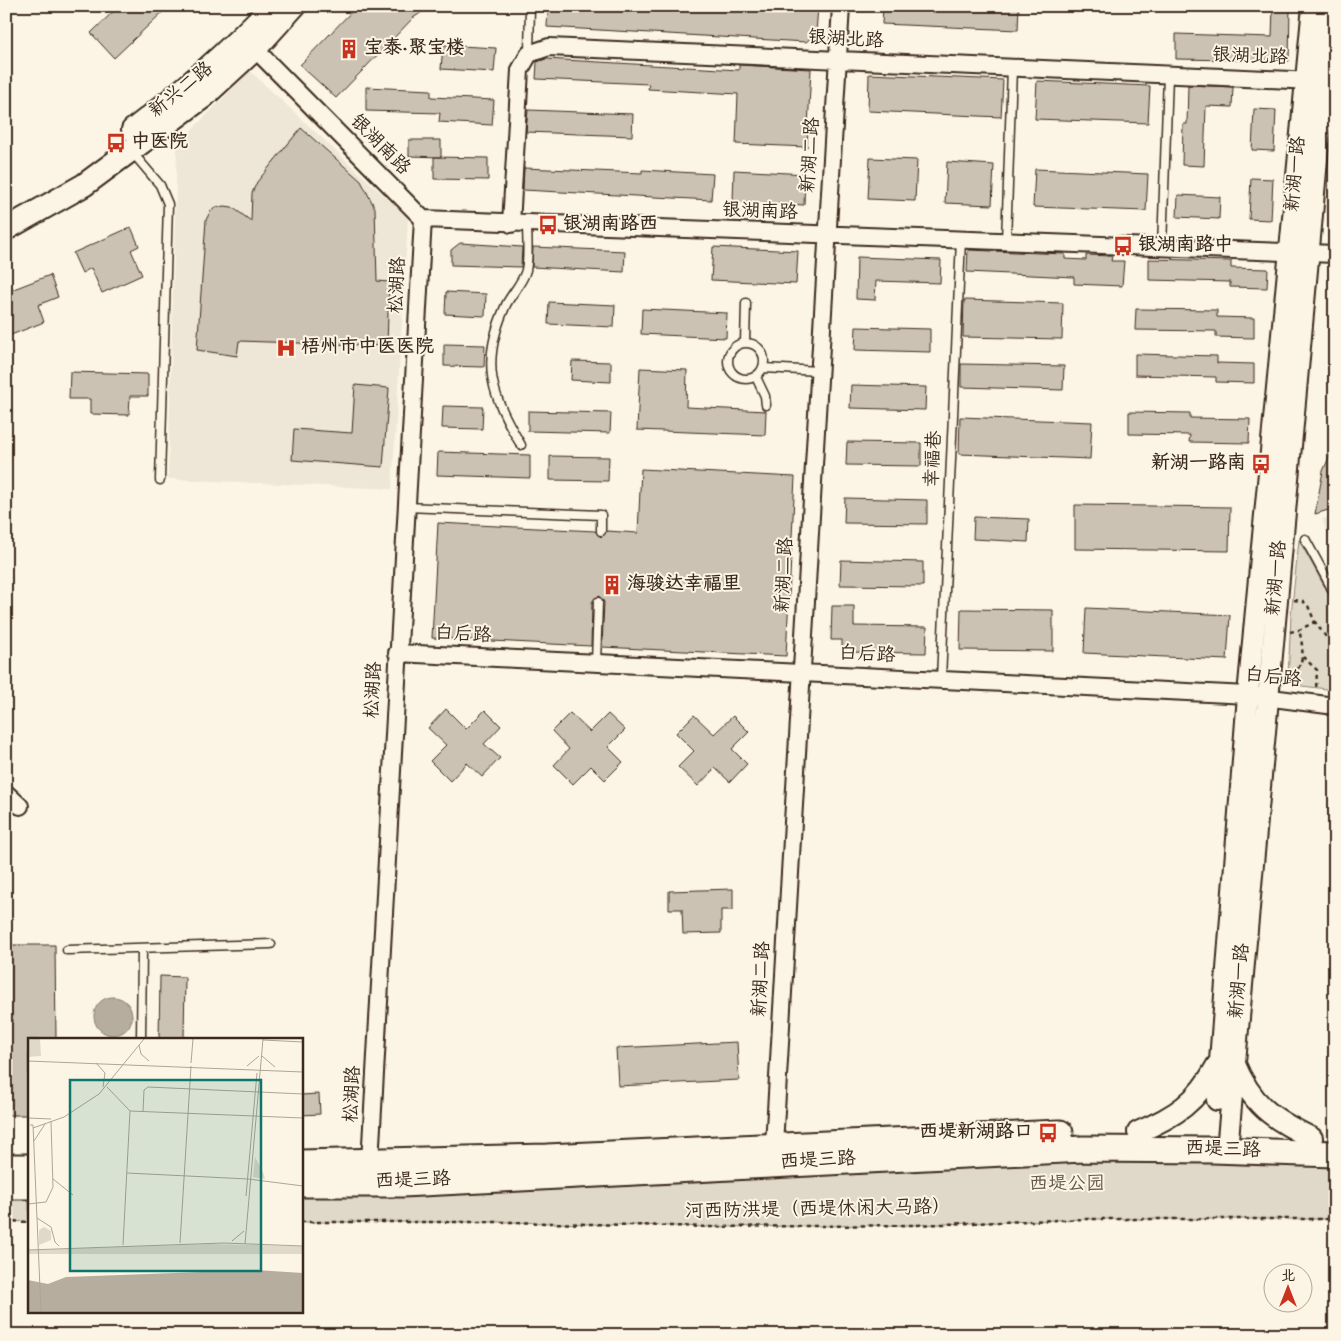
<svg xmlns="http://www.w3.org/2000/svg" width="1341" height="1341" font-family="'Gochi Hand','LXGW WenKai TC',sans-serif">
<rect width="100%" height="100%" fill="#fcf5e5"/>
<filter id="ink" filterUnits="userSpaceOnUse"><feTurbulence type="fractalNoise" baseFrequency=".02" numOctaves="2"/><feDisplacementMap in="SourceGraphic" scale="10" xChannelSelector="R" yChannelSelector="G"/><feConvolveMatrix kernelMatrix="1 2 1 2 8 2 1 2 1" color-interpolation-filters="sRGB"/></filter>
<g filter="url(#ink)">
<path fill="#eee6d6" d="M250 71 408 218 392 489 168 479 177 145Z
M1335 515V555L1322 519Z"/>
<path fill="#e0d8c8" stroke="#8e8173" d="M1299 540 1335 606V690L1294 685 1288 679 1291 615Z
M984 1153 1335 1154V1219H1087L914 1225 711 1227 509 1222H301V1184Z
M6 1186H29V1222L6 1221Z"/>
<path fill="#b7ad9e" stroke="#85796b" d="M94 1016a19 19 0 1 1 38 0a19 19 0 1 1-38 0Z"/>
<path fill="#ccc2b3" stroke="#3b2a1e" d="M119 6H169L114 58 91 33Z
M357 6H431L413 18 336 98 300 65Z
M548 6H818L816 34 806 42 547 27Z
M883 6H1019L1018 30 882 24Z
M1273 6H1290L1289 61 1176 59V34L1272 37Z
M443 45 496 48 494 72 441 69Z
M546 59 739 70V65L811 69 807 147 736 144 738 94 648 89 649 84 536 79 537 62Z
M869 74 1003 80 1001 117 868 111Z
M1037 81 1150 86 1148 123 1035 119Z
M1188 85 1233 87 1232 107 1206 106 1204 166 1182 165 1183 124H1187Z
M366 87 431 90V97L494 100 492 125 439 122 440 113 366 111Z
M1254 109 1276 110 1274 151 1252 150Z
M528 110 633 114 632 136 526 132Z
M301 128 361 181 375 208 377 281 389 282 387 346 239 341 237 356 197 350 206 220 210 212 216 207 225 206 232 207 251 221 252 193 257 182Z
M409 140H441V157L409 156Z
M434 157 488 158V180L434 179Z
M870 158 917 160 915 201 868 199Z
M947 162 994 165 992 205 945 203Z
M524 168 642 173V170L713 174 711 200 523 190Z
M1035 169 1148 174 1146 211 1033 207Z
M734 170 805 174 804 205 733 201Z
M1251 178 1273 179 1271 220 1249 219Z
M1178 195 1220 197 1219 219 1177 217Z
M131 227 139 246 131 250 142 275 102 293 91 268 82 273 73 253Z
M460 243 522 247 521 267 451 265V250Z
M533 247 625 251 624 272 532 267Z
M713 247 798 251 796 284 711 280Z
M968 250 1065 254V259L1086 260V255L1112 256 1111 261H1124L1122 286 1074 284V277L967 272Z
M857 257 941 260 940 283 876 281 875 300 856 299Z
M1149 259 1231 261V268L1268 269 1267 288 1230 287V282L1149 280Z
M50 275 58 297 38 305 44 322 11 335 6 323V292Z
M446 292 486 294 485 316 445 314Z
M964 300 1063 303 1062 339 963 337Z
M549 302 615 305 614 327 548 324Z
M642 309 727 313 726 338 641 334Z
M1136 309 1217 310V317L1254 318V338L1216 337V331L1135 330Z
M856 327 930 329V352L855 350Z
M444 344 485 345 484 367 444 366Z
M1135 354 1217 356V363L1254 364V383L1216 382V377L1135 375Z
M572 361 611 362V382L571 380Z
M961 364 1064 366 1063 390 961 387Z
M640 368 687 370 686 407 766 411 765 435 637 430Z
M70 372 148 374V396H130L129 415 90 414V399H69Z
M355 385 389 388 383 467 292 460 294 429 352 433Z
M851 385 926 387 925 410 850 408Z
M443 406 483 407 482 429 442 428Z
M528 411 611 413 610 433 528 431Z
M1129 412 1190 413V418L1250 419 1249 443 1189 442 1190 435 1129 434Z
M960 417 1092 422 1090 459 959 454Z
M847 442 921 443V466L846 465Z
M1335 444V508L1315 514 1323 471Z
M438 452 530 455V478L437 475Z
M550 456 609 457 608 481 550 480Z
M641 469 795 477 786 656 602 647 604 602 599 596 592 602 591 646 432 638 438 523 595 531 601 537 607 531 638 533Z
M845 498 927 500V524L844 523Z
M1075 505 1230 507 1229 551 1075 549Z
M974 517 1029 519 1028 542 973 539Z
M841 560 923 562V586L840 585Z
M832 606H854V626L927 627 926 653 842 652V640H831Z
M1086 608 1230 615 1227 660 1084 653Z
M961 609 1053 610V651L960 650Z
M446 709 466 729 485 710 501 726 484 744 500 758 482 777 467 763 450 781 430 761 446 745 428 728Z
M570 713 590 732 608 714 625 730 608 747 623 762 605 780 591 766 573 784 554 765 569 749 552 731Z
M694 715 714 734 733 716 749 732 732 749 747 764 730 782 715 768 698 786 678 767 694 751 676 733Z
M733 889V910H721V933L683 934 682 909H669V891Z
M6 945H55L56 1040H29V1115H6Z
M160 976 185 977 184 1040H159Z
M737 1042 739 1080 618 1086 616 1048Z
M319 1094 320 1114 301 1115V1095Z"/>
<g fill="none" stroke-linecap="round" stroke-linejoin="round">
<defs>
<path id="service" d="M529 54 530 6
M132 152 160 185 168 204 160 480
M1006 242 1012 68
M1162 248 1168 75
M728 361a18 18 0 1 1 36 0a18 18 0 1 1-36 0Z
M745 343 746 303
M764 368 819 371
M756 377 765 396 766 405
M521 445C491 394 480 364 505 307 510 295 523 283 526 270 529 257 527 238 527 224
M406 507 601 515V531
M1305 539 1335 594
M596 663 598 602
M941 679 961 240
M67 950 271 944
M141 1040 142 948"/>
<path id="minor" d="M255 49 423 219 1335 254
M511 224 520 70 529 54 549 47 1335 82
M397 653 1248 695 1335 706
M6 793 20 806
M774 1145 841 6
M370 1162 423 219"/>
<path id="tertiary" d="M1234 1062C1251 1104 1272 1119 1312 1138
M1217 1100 1248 695 1313 6
M1138 1132C1176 1116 1197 1102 1217 1065
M1227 1150 1331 6"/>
<path id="secondary" d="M133 130C185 90 227 53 272 6
M6 229 84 185 203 97 255 49 294 6"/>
<path id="primary" d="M301 1163 547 1157 1060 1133
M6 1167H29
M301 1184H402L1083 1149 1213 1150 1335 1154
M6 1186H29"/>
</defs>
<use href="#service" stroke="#3b2a1e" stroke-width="11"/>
<use href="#minor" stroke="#3b2a1e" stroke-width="20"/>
<use href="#tertiary" stroke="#3b2a1e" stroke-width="24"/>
<use href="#secondary" stroke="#3b2a1e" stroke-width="26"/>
<use href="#primary" stroke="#3b2a1e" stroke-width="29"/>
<path stroke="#3b2a1e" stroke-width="2.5" stroke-dasharray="4 4" stroke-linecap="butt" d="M1294 600 1303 601 1308 606 1315 622 1326 637 1335 643
M1290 632 1299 630 1315 622
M1303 657 1317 670 1316 690
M1286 679C1306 669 1304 649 1299 630
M6 1221 29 1222
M301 1222H509L711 1227 914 1225 1087 1219H1335"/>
<use href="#service" stroke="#fcf5e5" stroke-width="8"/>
<use href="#minor" stroke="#fcf5e5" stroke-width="16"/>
<use href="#tertiary" stroke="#fcf5e5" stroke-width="20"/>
<use href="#secondary" stroke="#fcf5e5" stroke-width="22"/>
<use href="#primary" stroke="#fcf5e5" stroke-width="25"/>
</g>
</g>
<defs>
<symbol id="building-bare" viewBox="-9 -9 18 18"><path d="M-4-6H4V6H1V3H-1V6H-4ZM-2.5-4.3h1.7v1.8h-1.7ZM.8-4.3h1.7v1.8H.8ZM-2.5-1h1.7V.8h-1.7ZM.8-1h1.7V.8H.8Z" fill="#c8321e" stroke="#fcf5e5" stroke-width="2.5" paint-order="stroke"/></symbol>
<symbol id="bus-bare" viewBox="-9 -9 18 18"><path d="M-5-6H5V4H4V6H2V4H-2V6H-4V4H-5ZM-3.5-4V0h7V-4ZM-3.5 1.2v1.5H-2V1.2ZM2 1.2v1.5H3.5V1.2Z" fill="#c8321e" stroke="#fcf5e5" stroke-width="2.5" paint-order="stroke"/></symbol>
<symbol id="hospital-bare" viewBox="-9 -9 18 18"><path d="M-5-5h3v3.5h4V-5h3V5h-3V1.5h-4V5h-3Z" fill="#c8321e" stroke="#fcf5e5" stroke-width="2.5" paint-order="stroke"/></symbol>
</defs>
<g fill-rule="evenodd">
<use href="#building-bare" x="335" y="35" width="28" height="28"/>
<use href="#bus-bare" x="102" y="129" width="28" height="28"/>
<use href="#bus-bare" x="534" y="211" width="28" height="28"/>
<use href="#bus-bare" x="1109" y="232" width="28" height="28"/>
<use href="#hospital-bare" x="272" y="334" width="28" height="28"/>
<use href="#bus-bare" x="1247" y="450" width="28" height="28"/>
<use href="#building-bare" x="598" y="571" width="28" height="28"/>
<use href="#bus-bare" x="1034" y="1119" width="28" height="28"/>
</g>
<g text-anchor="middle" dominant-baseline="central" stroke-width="4" stroke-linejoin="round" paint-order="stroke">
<g font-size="19" fill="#3b2a1e" stroke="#fcf5e5">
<text transform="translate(846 41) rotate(3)">银湖北路</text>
<text transform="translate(1250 58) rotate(2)">银湖北路</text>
<text transform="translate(182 91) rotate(-39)">新兴二路</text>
<text transform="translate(379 146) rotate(45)">银湖南路</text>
<text transform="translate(812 155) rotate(-86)">新湖二路</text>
<text transform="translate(1297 174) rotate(-85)">新湖一路</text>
<text transform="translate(760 213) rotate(2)">银湖南路</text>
<text transform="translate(399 285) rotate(-87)">松湖路</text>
<text transform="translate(935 459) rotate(-87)">幸福巷</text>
<text transform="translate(786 575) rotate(-87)">新湖二路</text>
<text transform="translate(1278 578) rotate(-85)">新湖一路</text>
<text transform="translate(463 636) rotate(3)">白后路</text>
<text transform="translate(867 656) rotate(3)">白后路</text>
<text transform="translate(1273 679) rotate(6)">白后路</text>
<text transform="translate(375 690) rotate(-87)">松湖路</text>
<text transform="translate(763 979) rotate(-87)">新湖二路</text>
<text transform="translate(1241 981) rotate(-85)">新湖一路</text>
<text transform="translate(354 1094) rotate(-87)">松湖路</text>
<text transform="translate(1223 1151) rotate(2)">西堤三路</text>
<text transform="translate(818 1162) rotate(-3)">西堤三路</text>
<text transform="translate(413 1182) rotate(-2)">西堤三路</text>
<text transform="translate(818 1211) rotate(-1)">河西防洪堤（西堤休闲大马路）</text>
</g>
<g font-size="19" font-weight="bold" fill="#3b2a1e" stroke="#fcf5e5" text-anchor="start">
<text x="364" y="49">宝泰·聚宝楼</text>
<text x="131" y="143">中医院</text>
<text x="563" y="225">银湖南路西</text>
<text x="1138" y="246">银湖南路中</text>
<text x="301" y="348">梧州市中医医院</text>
<text x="1246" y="464" text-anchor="end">新湖一路南</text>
<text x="627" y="585">海骏达幸福里</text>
<text x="1033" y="1133" text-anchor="end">西堤新湖路口</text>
</g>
<g font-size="19" fill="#645648" stroke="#fcf5e5">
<text x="1067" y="1185">西堤公园</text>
</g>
</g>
<g transform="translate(28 1038)">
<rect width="275" height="275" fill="#fcf5e5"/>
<path d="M0 1H12L13 18 0 19ZM227 119 235 134 237 141 225 139ZM16 189 23 193V202L11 207V192ZM182 206 275 208V216H0V212Z" fill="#e0d8c8"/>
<path d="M228 232 275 235V274H0V242L20 246 38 239Z" fill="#b7ad9e"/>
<path fill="none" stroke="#afa495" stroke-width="1" d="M235 2 275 4M111 7 113 16 121 23M234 18 247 29M0 23 275 34M68 25 77 35 75 49M163 25 165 1M219 28 231 18M79 49 102 73 275 80M115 74 116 52 120 49 275 56M0 80 23 81M2 87H5L13 274M5 90 36 79 71 56 116 1M6 103 17 86M99 135 220 141 275 148M25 141 45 157M218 158 229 35M0 166 18 164 25 149 23 84M9 180 23 189 27 204 31 208M204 203 216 193M152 205 163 28M217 206 235 1M95 207 102 73M0 212 196 205 275 208"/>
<path fill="#0f766e" fill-opacity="0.15" stroke="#0f766e" stroke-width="2.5" d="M42 42H233V233H42Z"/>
<rect width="275" height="275" fill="none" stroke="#3b2a1e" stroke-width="2.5"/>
</g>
<rect width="1341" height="1341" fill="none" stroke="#fcf5e5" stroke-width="25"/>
<rect x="12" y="12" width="1316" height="1316" fill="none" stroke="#3b2a1e" stroke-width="2" filter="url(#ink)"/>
<g transform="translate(1288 1288)"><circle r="24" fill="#fcf5e5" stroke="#afa495"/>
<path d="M0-4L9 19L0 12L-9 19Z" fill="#c8321e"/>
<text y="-8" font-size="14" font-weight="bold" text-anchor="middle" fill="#3b2a1e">北</text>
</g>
</svg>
